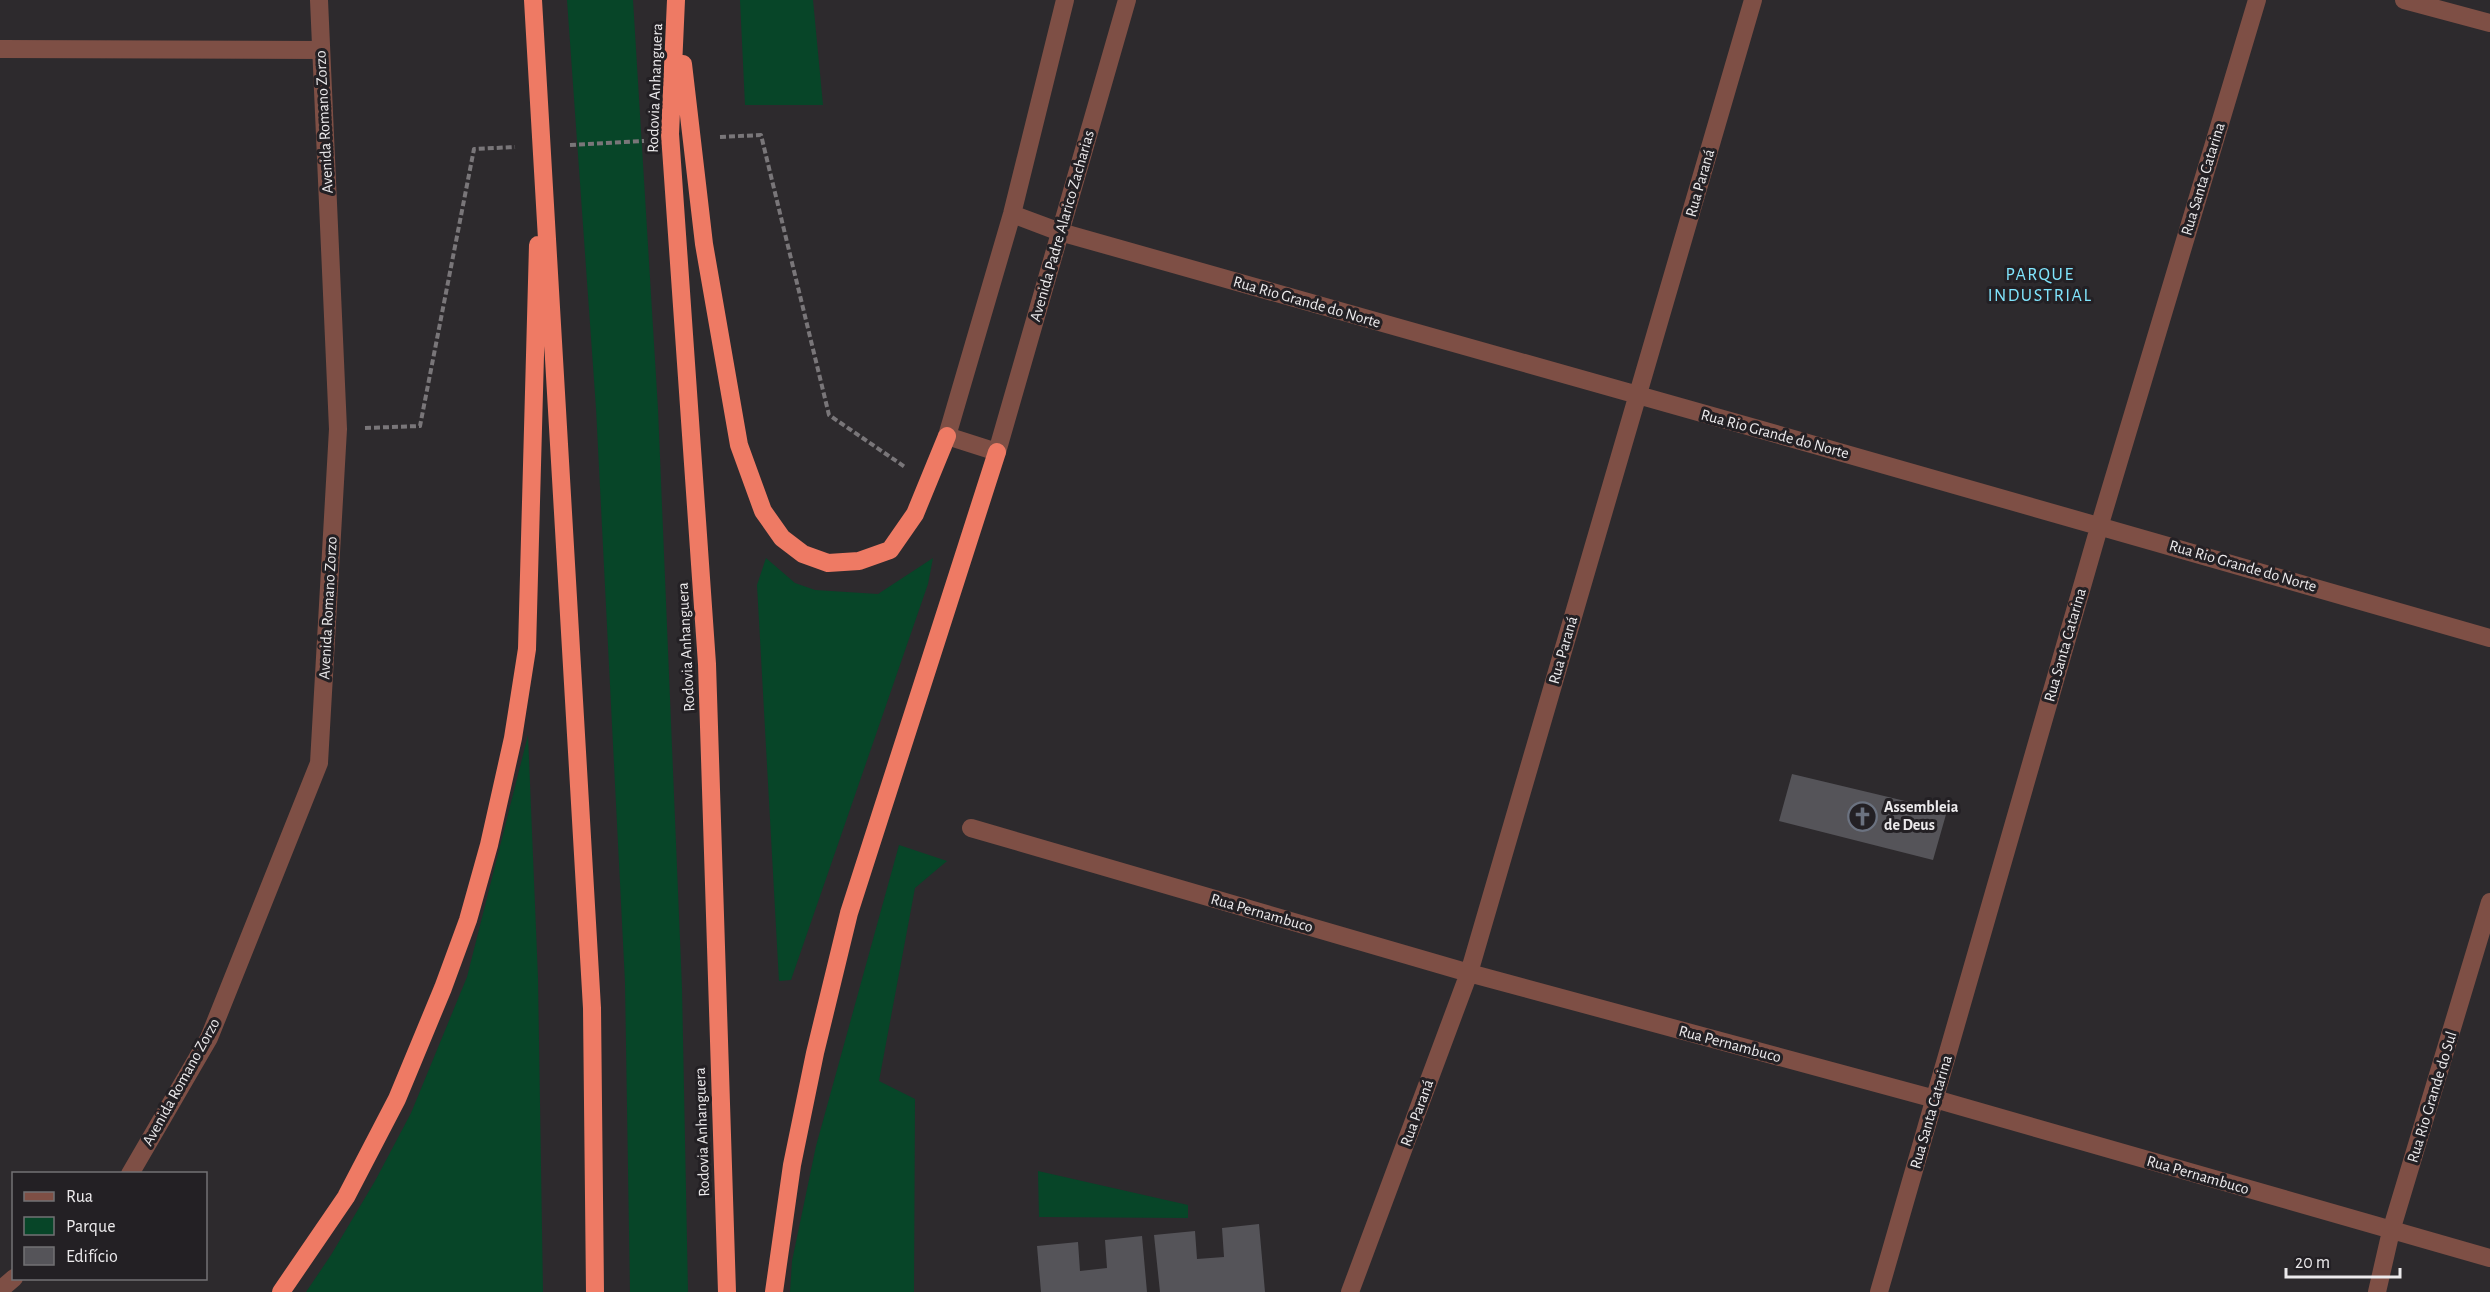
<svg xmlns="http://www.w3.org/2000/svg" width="2490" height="1292" font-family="'Alegreya Sans',sans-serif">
<rect width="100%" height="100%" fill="#2d2a2d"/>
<path fill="#074528" d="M567 0H633L658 409 682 988 688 1292H630L625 982 596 408Z
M740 0H813L823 105H745Z
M766 558 795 583 815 590 878 594 933 558 928 584 791 980 779 981 757 585Z
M528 735 538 978 543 1292H306L331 1255 375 1181 411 1113 467 977Z
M899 845 947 861 915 888 879 1081 915 1099 914 1292H790L792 1261 816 1146Z
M1038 1171 1188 1205V1218L1039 1217Z"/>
<path fill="#555459" d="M1792 774 1947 811 1933 860 1779 821Z
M1259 1224 1265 1292H1160L1154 1235 1195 1231 1197 1259 1224 1257 1222 1228Z
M1142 1236 1147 1292H1041L1037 1246 1078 1242 1080 1271 1107 1268 1105 1240Z"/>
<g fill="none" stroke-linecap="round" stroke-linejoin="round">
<path stroke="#797679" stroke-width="4" stroke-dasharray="6 3" stroke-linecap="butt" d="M720 137 761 135 829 415 905 467
M570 145 644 141
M365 428 420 426 474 149 515 147"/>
<path stroke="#7e4f45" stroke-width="18" d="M1065 0 1012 214 947 436 997 452 1127 0
M2404 0 2490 23
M0 49 321 50
M1012 214 1060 232C1537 368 2014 499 2490 638
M971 828 1469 973 1935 1099 2490 1258
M130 1174 209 1038 319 763 338 429 319 0
M0 1290 14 1278
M1350 1292 1469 973 1753 0
M1879 1292 2100 524 2257 0
M2377 1292 2391 1231 2490 902"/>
<path stroke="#ee7a64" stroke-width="18" d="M533 0 592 1008 595 1292
M676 0 670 134 707 664 727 1292
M683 64 704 244 739 445 763 511 782 538 803 554 828 563 859 561 890 550 915 514 947 436
M281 1292 346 1197 397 1099 443 988 468 920 489 845 513 738 527 649 538 245
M774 1292 792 1165 815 1053 849 913 997 452"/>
</g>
<defs>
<symbol id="church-ring" viewBox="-11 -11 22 22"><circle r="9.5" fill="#232024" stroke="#6b7280" stroke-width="1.5"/><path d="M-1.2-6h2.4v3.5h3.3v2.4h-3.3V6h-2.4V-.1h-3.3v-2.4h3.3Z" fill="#6b7280"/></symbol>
</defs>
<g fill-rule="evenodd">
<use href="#church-ring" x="1846" y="800" width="33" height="33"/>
</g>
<g text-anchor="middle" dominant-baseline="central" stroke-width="6" stroke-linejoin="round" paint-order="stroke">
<g font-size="16" fill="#eceaec" stroke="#232024">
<text transform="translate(655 88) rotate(-88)">Rodovia Anhanguera</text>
<text transform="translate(324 122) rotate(-93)">Avenida Romano Zorzo</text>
<text transform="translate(2203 179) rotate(-73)">Rua Santa Catarina</text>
<text transform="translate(1700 183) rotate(-74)">Rua Paraná</text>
<text transform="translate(1062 226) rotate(-74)">Avenida Padre Alarico Zacharias</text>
<text transform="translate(1307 302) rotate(16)">Rua Rio Grande do Norte</text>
<text transform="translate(1775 434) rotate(15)">Rua Rio Grande do Norte</text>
<text transform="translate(2243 566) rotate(16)">Rua Rio Grande do Norte</text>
<text transform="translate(328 608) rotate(-87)">Avenida Romano Zorzo</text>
<text transform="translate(2065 645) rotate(-74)">Rua Santa Catarina</text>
<text transform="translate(686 647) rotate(-93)">Rodovia Anhanguera</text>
<text transform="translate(1563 650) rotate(-74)">Rua Paraná</text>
<text transform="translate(1262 913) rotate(16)">Rua Pernambuco</text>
<text transform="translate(1730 1044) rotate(15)">Rua Pernambuco</text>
<text transform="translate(181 1082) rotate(-61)">Avenida Romano Zorzo</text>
<text transform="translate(2432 1097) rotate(-73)">Rua Rio Grande do Sul</text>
<text transform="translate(1931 1112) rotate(-74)">Rua Santa Catarina</text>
<text transform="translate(1417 1113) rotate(-70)">Rua Paraná</text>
<text transform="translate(702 1132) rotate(-92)">Rodovia Anhanguera</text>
<text transform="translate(2198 1175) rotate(16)">Rua Pernambuco</text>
</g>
<g font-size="16" font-weight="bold" fill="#eceaec" stroke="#232024" text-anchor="start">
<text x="1884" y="807">Assembleia<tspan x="1884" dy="18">de Deus</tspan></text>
</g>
<g font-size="18" letter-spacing="1.5" fill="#81e6fe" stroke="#232024">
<text x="2040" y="275">PARQUE<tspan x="2040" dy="21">INDUSTRIAL</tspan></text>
</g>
</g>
<rect x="12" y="1172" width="195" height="108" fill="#232024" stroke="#737174" stroke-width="1.5"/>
<rect x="24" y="1192" width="30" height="9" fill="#7e4f45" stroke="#737174" stroke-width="1.5"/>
<text x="66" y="1202" font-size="18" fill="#eceaec">Rua</text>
<rect x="24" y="1217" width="30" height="18" fill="#074528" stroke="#737174" stroke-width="1.5"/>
<text x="66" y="1232" font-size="18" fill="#eceaec">Parque</text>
<rect x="24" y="1247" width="30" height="18" fill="#555459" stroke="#737174" stroke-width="1.5"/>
<text x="66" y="1262" font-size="18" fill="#eceaec">Edifício</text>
<path d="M2286 1268v9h114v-9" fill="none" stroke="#eceaec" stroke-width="3"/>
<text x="2295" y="1268" font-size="18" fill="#eceaec" stroke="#232024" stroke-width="4.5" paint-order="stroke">20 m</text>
</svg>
